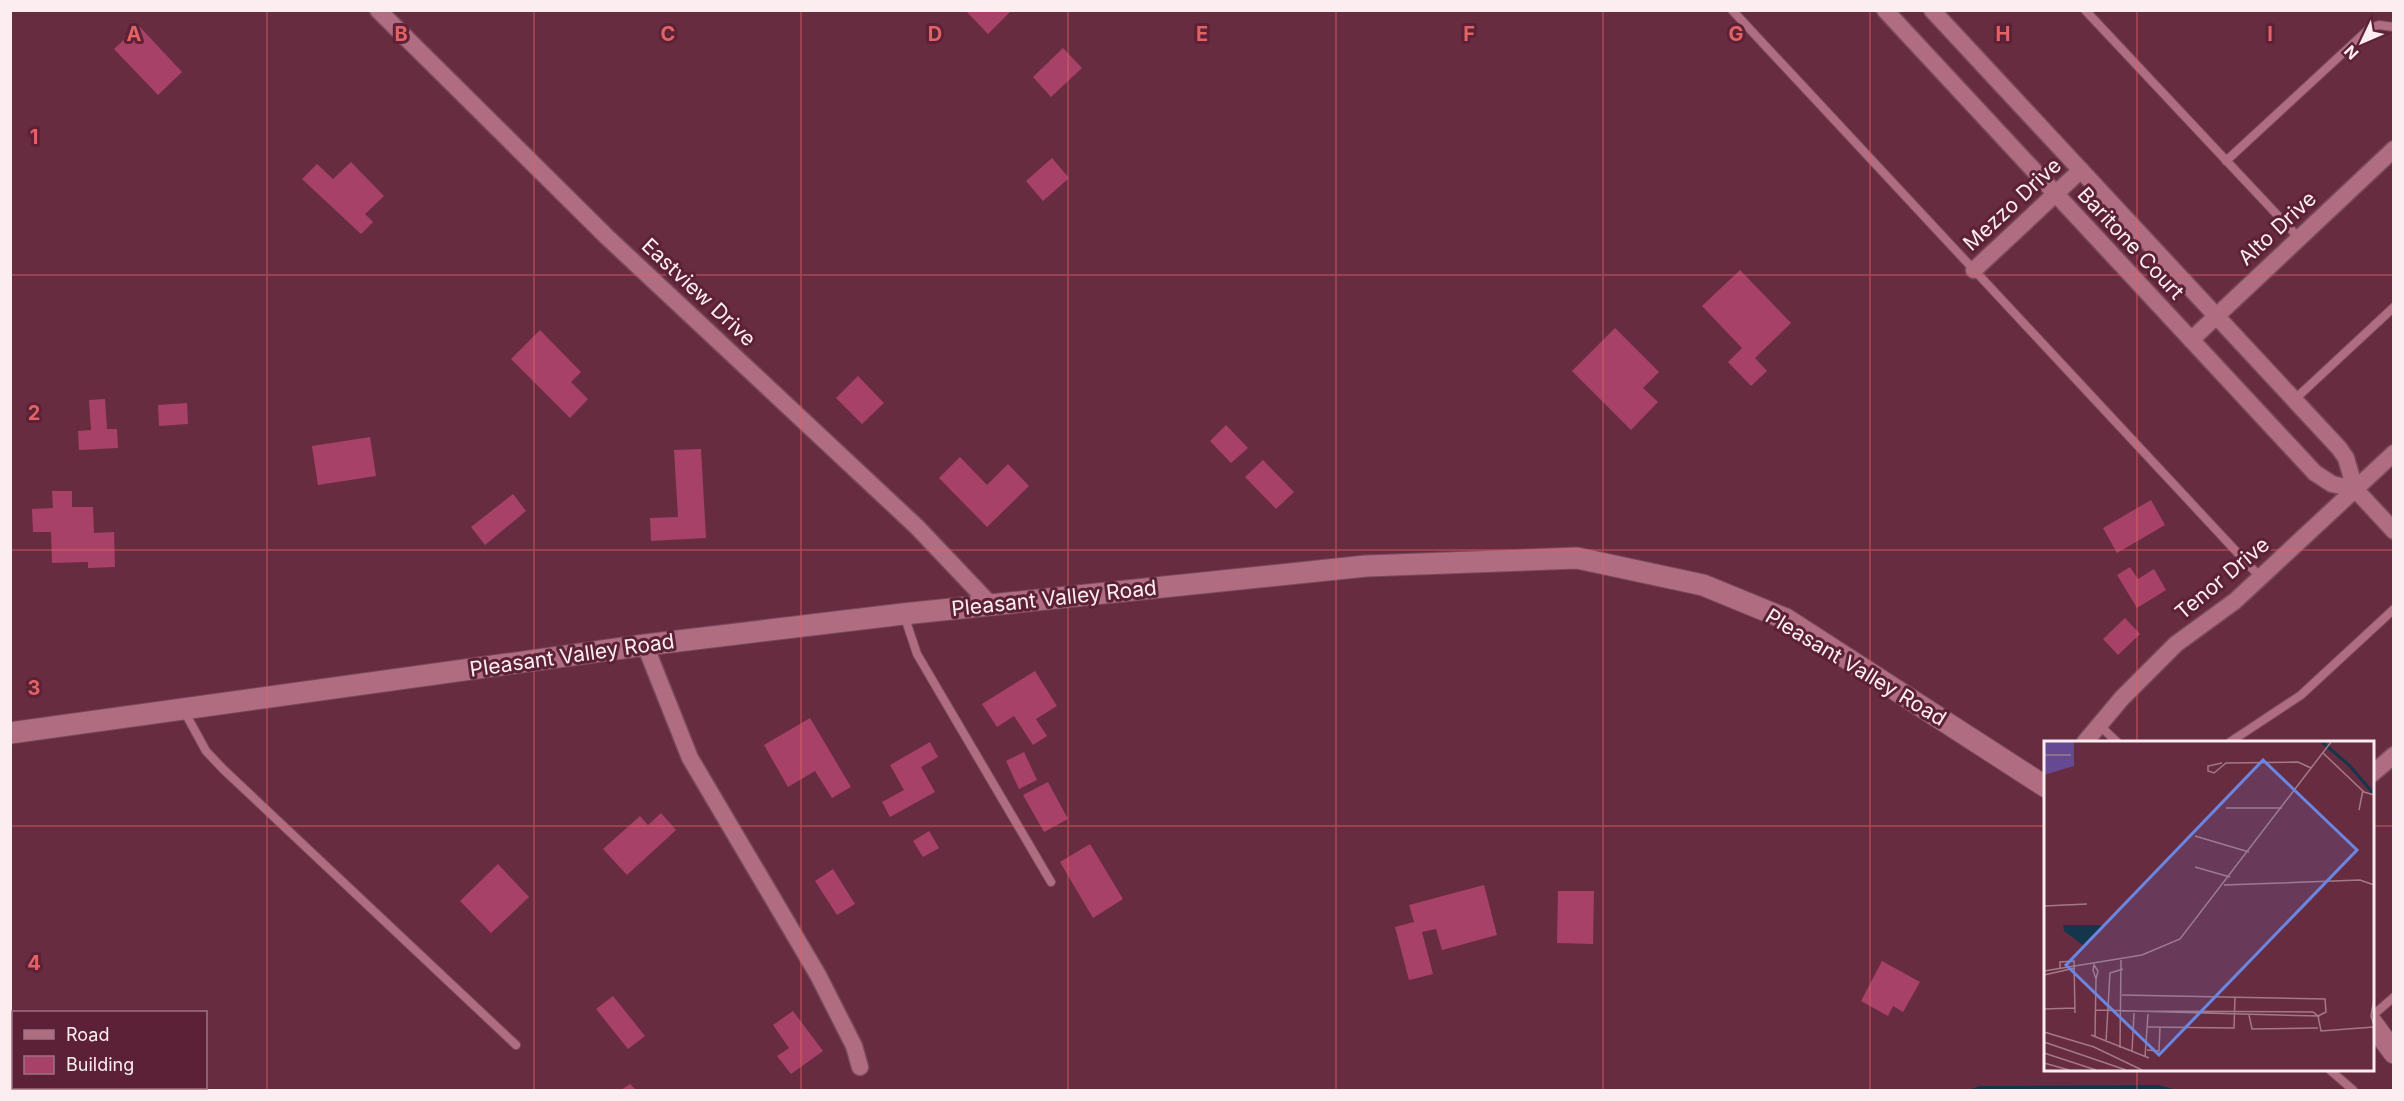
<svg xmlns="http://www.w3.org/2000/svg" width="2404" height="1101" font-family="Inter,sans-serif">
<rect width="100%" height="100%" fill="#682c41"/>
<path fill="#14364d" d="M2158 1085 2177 1090H1968L1980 1086Z"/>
<path fill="#a84167" d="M965 10H1012L988 34Z
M139 26 182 72 158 95 114 49Z
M1063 48 1082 68 1051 97 1033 77Z
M1052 158 1069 178 1043 201 1026 181Z
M351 162 384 196 365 214 373 222 361 234 302 179 317 164 333 179Z
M1740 270 1791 323 1755 358 1767 371 1751 386 1728 362 1742 348 1702 306Z
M1615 328 1659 372 1643 388 1658 402 1631 430 1572 371Z
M540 330 581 372 571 382 588 399 570 418 511 359Z
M858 376 884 403 862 424 836 398Z
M105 399 107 429H117L118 448 79 450 78 431 91 430 89 400Z
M187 403 188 424 159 426 158 405Z
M1226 425 1248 448 1231 463 1210 441Z
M370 437 376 476 318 485 312 446Z
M701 449 706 538 651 541 650 518 678 517 674 450Z
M960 457 987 485 1008 464 1029 486 987 527 939 478Z
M1263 460 1294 492 1276 509 1245 477Z
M52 491H72V507H93L94 533 114 532 115 567 88 568V562L52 563 51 532H33L32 509 53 508Z
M513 494 526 511 485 545 471 527Z
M2151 500 2165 525 2117 553 2103 528Z
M2130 567 2138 579 2154 569 2166 590 2137 608 2117 575Z
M2125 618 2140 634 2118 655 2103 639Z
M1035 671 1057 706 1036 719 1047 736 1033 745 1014 716 997 727 982 704Z
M810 718 851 787 832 798 815 771 788 787 764 745Z
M930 742 938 757 921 767 935 792 890 817 882 802 904 790 890 765Z
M1024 752 1037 780 1019 789 1006 761Z
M1048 782 1068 819 1044 832 1023 795Z
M661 813 676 830 627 875 603 849 640 816 648 825Z
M929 831 939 848 923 857 913 841Z
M1090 844 1123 899 1093 918 1060 862Z
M498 864 529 897 491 933 460 901Z
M833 869 855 904 837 915 815 881Z
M1484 885 1497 935 1442 950 1436 929 1422 932 1433 974 1409 980 1395 927 1414 922 1409 905Z
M1558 891H1594L1593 944 1557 943Z
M1882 961 1920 982 1903 1012 1893 1006 1888 1016 1861 1001Z
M613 996 645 1036 628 1049 596 1009Z
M793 1011 823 1051 791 1074 777 1056 789 1048 773 1025Z
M630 1084 636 1090H621Z
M123 1088H140L145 1090H121Z"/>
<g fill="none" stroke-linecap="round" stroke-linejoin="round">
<defs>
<path id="service" d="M1732 10 2261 578
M2085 10 2299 238
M2226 161 2370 28 2379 25 2394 27
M2294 400 2394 307
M904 615 917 654 1051 882
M183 709 206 751 223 769 516 1045
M2099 725 2117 742
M2230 742 2301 695 2394 609
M2372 1016 2394 997
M2330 1070 2353 1090"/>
<path id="minor" d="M378 10 607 237 917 527 991 605
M1885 10 2315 473 2332 484 2355 489
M1932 10 2339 448 2346 458 2355 489 2394 531
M1974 270 2081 170
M2191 340 2394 149
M645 645 690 758 818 975 854 1046 860 1067
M2085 742 2122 698 2176 644 2235 601 2394 453
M2372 774 2394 755
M10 1078 14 1081"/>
<path id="tertiary" d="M10 733 645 645 903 614 1366 566 1577 558 1703 585 1786 619 2046 787
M2372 1023 2394 1053"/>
</defs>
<use href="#service" stroke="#784a5c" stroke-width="10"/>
<use href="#minor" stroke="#784a5c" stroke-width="19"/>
<use href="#tertiary" stroke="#784a5c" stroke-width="23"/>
<use href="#service" stroke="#b06d82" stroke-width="8"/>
<use href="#minor" stroke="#b06d82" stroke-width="16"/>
<use href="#tertiary" stroke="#b06d82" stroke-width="21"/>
</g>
<path fill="none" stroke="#e16364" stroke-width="1.5" stroke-opacity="0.55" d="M267 10V1090M534 10V1090M801 10V1090M1068 10V1090M1336 10V1090M1603 10V1090M1870 10V1090M2137 10V742M10 275H2394M10 550H2394M10 826H2046M2372 826H2394M2137 1070V1090"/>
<g text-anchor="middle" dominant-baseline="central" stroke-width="6" stroke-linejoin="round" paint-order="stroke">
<g font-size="21" fill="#fcedf1" stroke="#5c2136">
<text transform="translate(2012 204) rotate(-43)">Mezzo Drive</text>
<text transform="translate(2277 228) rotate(-43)">Alto Drive</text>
<text transform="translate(2131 243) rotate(47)">Baritone Court</text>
<text transform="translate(699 292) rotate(43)">Eastview Drive</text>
<text transform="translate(2222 578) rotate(-40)">Tenor Drive</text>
<text transform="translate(1054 598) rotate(-6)">Pleasant Valley Road</text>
<text transform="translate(572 655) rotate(-8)">Pleasant Valley Road</text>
<text transform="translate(1856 667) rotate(31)">Pleasant Valley Road</text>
</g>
</g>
<g transform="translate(2044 741)">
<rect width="330" height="330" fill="#682c41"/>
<path d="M1 1H30V25L0 34Z" fill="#664993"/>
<path d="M19 184H56L59 186 40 205 20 190Z" fill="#14364d"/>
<path fill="none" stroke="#14364d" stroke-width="3" d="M278 1 306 25 329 52"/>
<path fill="none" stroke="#a37987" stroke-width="1.5" d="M279 12 320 51 330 54M0 14H27M178 22 164 25V30L170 32 182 22 254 21 267 27M182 67H238M315 69 319 49M151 95 205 111M151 126 186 136M180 144 316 139 330 144M0 165 43 163M50 224 54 230 52 238 49 229ZM16 228V221L30 220 31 272M0 230 98 214 136 198 287 1M0 234 31 227M78 254 281 258 282 271 274 275 277 290 330 286M330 258 327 275 330 284M0 268 31 267M52 269 274 275 269 271 78 270M205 274 208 288 274 287M104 286 190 287 191 256M0 291 50 306 98 329M47 294 105 317M51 295 52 238M0 301 82 329M62 301 66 232 79 228M76 307 77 219M103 309 115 310 116 286M88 310 90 272M0 312 52 329M101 316 104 273M0 322 25 329"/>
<path fill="#6b86e1" fill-opacity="0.15" stroke="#6b86e1" stroke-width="3" d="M219 19 313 109 115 314 22 224Z"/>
<rect width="330" height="330" fill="none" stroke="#fcedf1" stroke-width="3"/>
</g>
<g font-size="20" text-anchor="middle" font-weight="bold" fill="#e16364" stroke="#5c2136" stroke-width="6" stroke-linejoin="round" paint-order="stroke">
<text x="134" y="41">A</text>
<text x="401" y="41">B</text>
<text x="668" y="41">C</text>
<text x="935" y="41">D</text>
<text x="1202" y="41">E</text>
<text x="1469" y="41">F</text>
<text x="1736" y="41">G</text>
<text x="2003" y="41">H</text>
<text x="2270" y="41">I</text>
<text x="34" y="144">1</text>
<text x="34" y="420">2</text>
<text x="34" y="695">3</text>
<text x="34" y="970">4</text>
</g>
<rect width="2404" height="1101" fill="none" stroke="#fcedf1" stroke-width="24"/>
<rect x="12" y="1011" width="195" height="78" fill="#5c2136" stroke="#9c7381" stroke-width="1.5"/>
<rect x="24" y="1030" width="30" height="9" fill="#b06d82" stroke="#9c7381" stroke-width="1.5"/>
<text x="66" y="1041" font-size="18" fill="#fcedf1">Road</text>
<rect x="24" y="1056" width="30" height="18" fill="#a84167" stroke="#9c7381" stroke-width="1.5"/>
<text x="66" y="1071" font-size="18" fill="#fcedf1">Building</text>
<g transform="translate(2362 42) rotate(226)" stroke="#5c2136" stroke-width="4.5" paint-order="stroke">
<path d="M0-4.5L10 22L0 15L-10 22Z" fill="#fcedf1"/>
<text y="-9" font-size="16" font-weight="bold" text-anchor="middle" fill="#fcedf1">N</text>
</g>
</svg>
